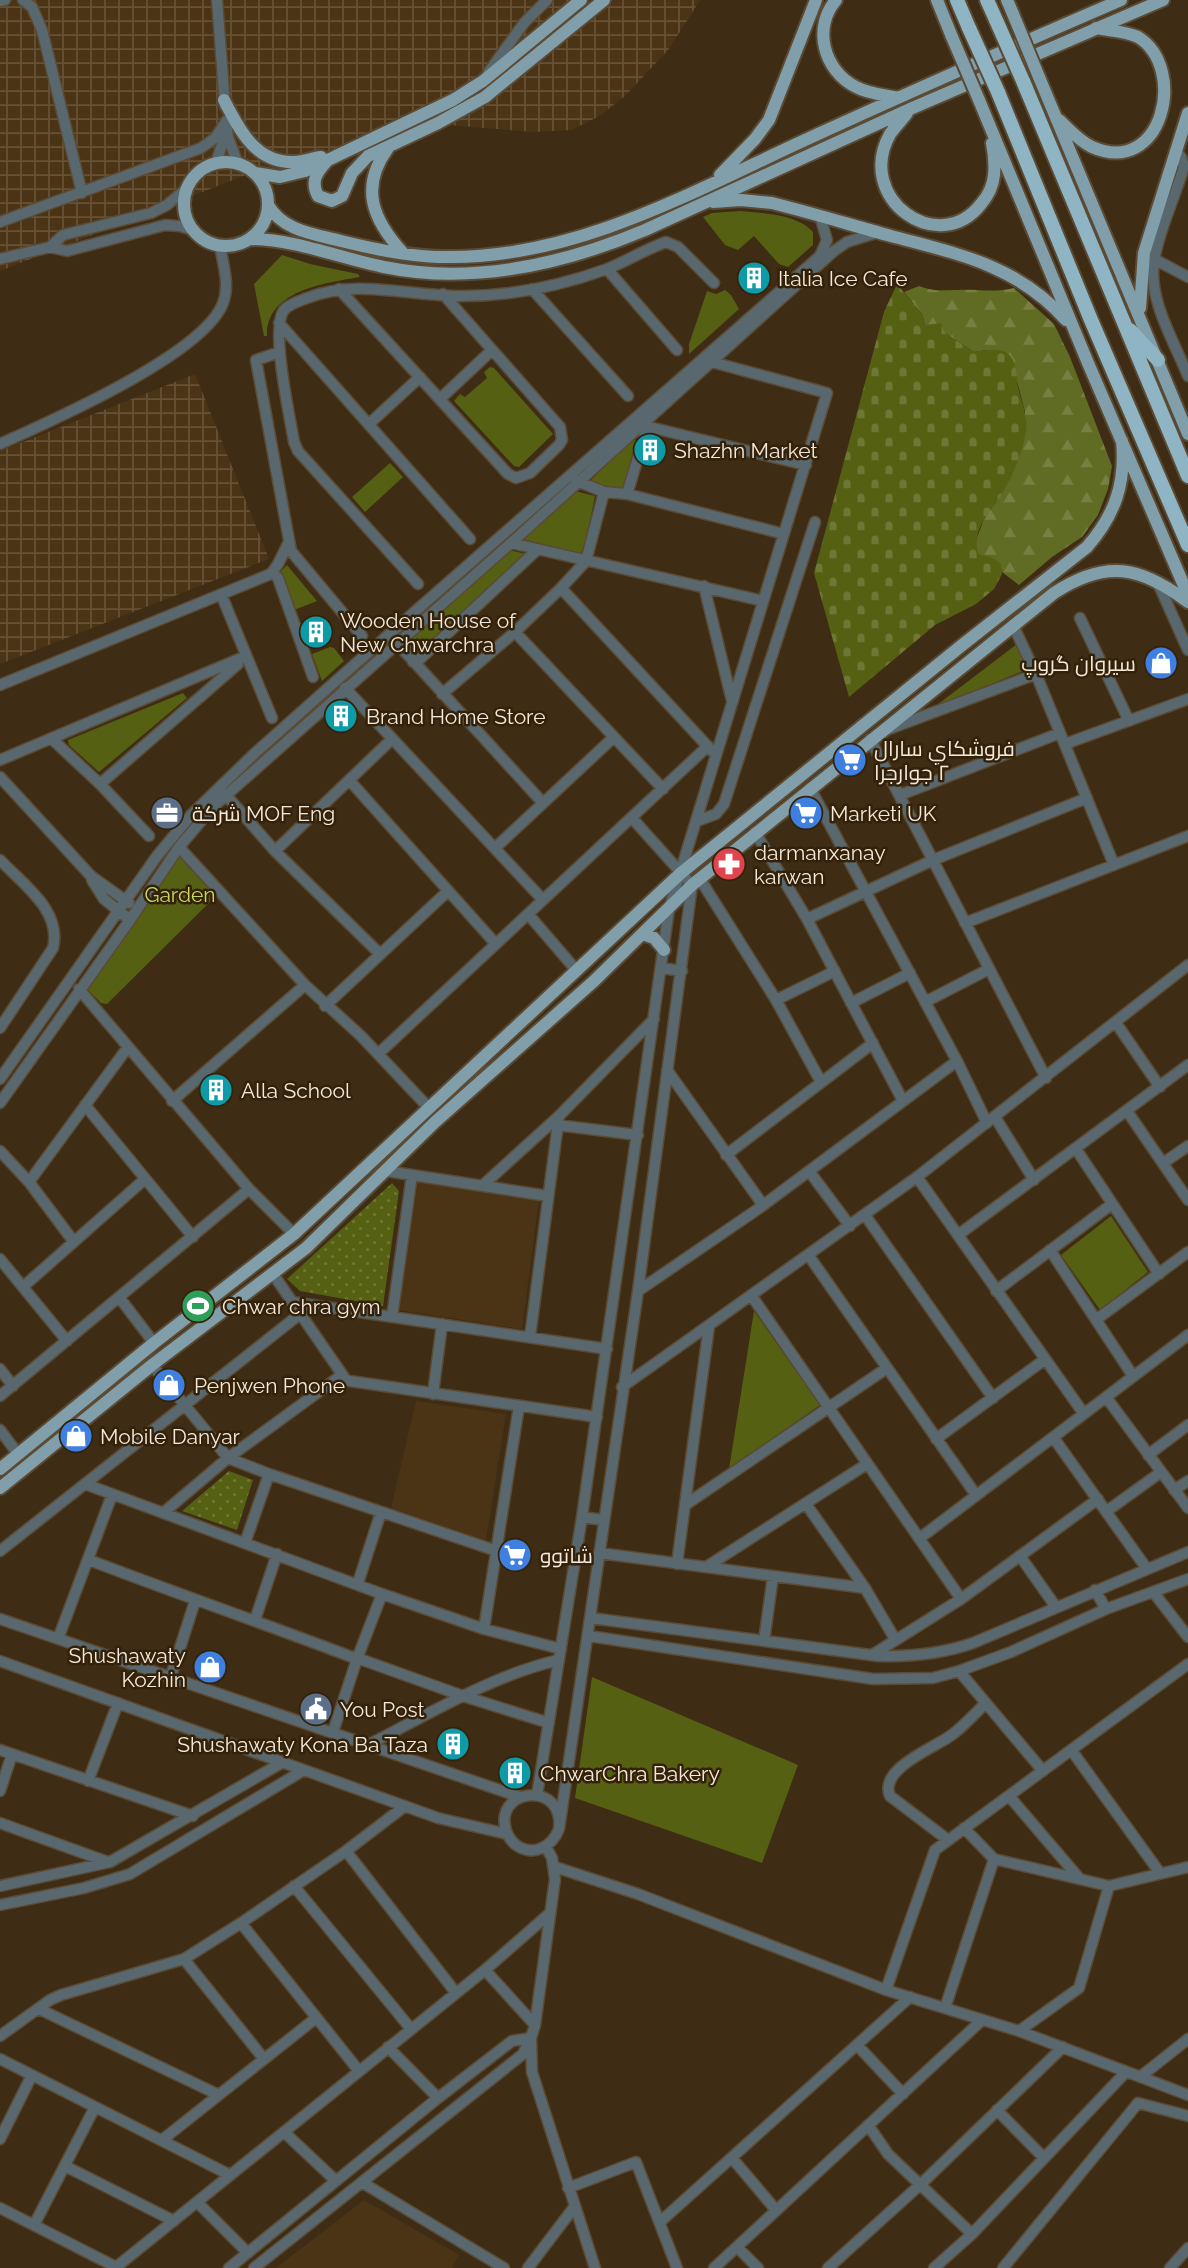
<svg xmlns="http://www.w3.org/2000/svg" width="1188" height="2268" font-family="Raleway,Cairo,sans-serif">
<defs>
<pattern id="industrial-grid" width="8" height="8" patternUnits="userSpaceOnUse" patternTransform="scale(1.75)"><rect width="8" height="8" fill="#4b3415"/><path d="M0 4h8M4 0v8" fill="none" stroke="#665136"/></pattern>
<pattern id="forest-firs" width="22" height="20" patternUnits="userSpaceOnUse" patternTransform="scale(1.75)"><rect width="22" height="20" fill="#606b23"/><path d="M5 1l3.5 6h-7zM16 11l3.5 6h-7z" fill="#778042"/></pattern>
<pattern id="cemetery-stones" width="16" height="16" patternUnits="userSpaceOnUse" patternTransform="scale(1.75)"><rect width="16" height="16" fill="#556013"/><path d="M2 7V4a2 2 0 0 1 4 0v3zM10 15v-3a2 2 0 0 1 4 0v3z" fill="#6e7735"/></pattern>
<pattern id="garden-dots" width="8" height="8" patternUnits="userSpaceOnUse" patternTransform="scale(1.75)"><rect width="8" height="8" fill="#556013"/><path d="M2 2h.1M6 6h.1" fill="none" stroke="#6e7735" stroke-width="1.8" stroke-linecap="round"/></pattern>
</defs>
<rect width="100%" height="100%" fill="#3e2c14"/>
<path fill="#4b3415" d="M418 1182 539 1200 522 1329 399 1310Z
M416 1401 506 1414 486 1540 391 1508Z
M364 2200 459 2255 452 2268H276Z"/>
<path fill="url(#industrial-grid)" d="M0 0H700L669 49 625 96 601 115 572 130 533 132 435 124 399 130 354 147 251 173 0 271Z
M195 374 269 559 0 664V451Z"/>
<path fill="url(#forest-firs)" d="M919 286C936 292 941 290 957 290 977 289 994 293 1014 288L1054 324 1070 357 1112 466 1108 489 1098 515 1082 537 1052 557 1019 585 1002 572 1000 564 978 554 975 543 987 511 998 499 1025 412 1017 381 987 350 974 352 945 333 925 325 922 314 904 292Z"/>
<path fill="url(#cemetery-stones)" d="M897 284 922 314 925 325 941 323 945 333 974 352C1002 347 1015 348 1017 379 1018 397 1029 414 1026 432 1022 454 1012 478 1000 497 988 516 972 528 978 554L993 558 1001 564 1002 574 994 589 976 604 935 625 849 697 814 573 884 312Z"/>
<path fill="#556013" d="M740 211C762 213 798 214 813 232V245L788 267 779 264 754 236 738 250 725 245 703 217 712 213Z
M282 255 310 264 358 274 360 277C326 283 266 290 267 336H264L254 284Z
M725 290 731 295 739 309 689 354V344L707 291 716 294Z
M490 367 494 368 553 434 519 467 514 466 454 401 460 394 465 397 487 378 484 372Z
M631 440H636L624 488H615L589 482Z
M390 463 403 477 365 512 352 497Z
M575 491 595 496 584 552 579 553 522 539Z
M508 550 527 554 416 656 405 643Z
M287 565 317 601 294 610 280 572Z
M1017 644 1028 669 933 708Z
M330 647 334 648 344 661 322 681 312 654Z
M183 693 187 698 99 772 69 745 68 740Z
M178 854 216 896 107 1004 101 1003 84 986Z
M1111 1216 1148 1272 1100 1310 1061 1255Z
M754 1311 820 1405 729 1469Z
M592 1677 798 1765 762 1863 575 1798Z"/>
<path fill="url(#garden-dots)" d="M392 1183 399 1191 383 1306 300 1291 287 1279Z
M229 1471 253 1480 237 1530 182 1511Z"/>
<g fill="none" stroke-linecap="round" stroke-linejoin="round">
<defs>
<path id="minor" d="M23 0 32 7 42 30 82 193
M217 0 225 106
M0 1 5 0
M488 73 524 23 547 0
M226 121 228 137 238 164
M1176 152 1181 157 1184 166C1175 198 1159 229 1154 261 1148 300 1174 341 1188 376
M216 163 226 132
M0 222 201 148 215 138 226 122
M50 247 67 251 165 225 179 226 193 230
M0 259 50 247 63 235 151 213 167 205 186 189
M1154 259 1188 277
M607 269 677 350
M339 289 508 474 516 478 530 473 559 445 562 440 560 427 443 294
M532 289 628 396
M279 323 470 539
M280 352 256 360 291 551 362 636
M440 399 492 350
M369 424 420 377
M641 425 806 465
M0 444C51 421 204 354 223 303 230 285 223 264 220 246
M577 481 604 492 627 494 784 534
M627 494 647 428
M511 543 763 601
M271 574 278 564 289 542
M1157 581 1188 650
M418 584 298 451 294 442C290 417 270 328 284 310 289 304 300 301 307 298 356 279 404 295 455 296 506 297 560 286 607 269 627 261 646 249 666 242L678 247 714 283
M704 586 732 701
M561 588 712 751
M221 594 272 718
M1080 618 1129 721
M1013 625 1036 674 1114 865
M515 632 663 789
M396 642 543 803
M413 662 420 659 538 549
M0 685 273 573 278 578 313 677
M345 688 543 900
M442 694 515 632 561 588 586 561 604 492
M889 729 1036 674
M870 739 1046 1078
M53 740 100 784 149 836
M1065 744 1188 699
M0 760 246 656
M0 777 91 876 129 903
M350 781 495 943
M100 784 238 664
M810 788 957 1061 987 1123
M225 794 275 851 380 954
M900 795 1060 733
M697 821 716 814 724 804 815 522
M755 832 807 919 903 1101
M179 847 305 985 361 1036 428 1107
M495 848 614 737
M275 851 392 739
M0 860C24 885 62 911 53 948L0 1028
M700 879 776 1000 821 1082
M92 880 104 899 130 920
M528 914 577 971
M807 919 933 860 1087 798
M965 923 1188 836
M661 968 682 971
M79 989 249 1189 294 1234
M776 1000 835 971
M925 1002 989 969
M851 1003 910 973
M325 1006 448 891
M1116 1023 1160 1087
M378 1054 708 746
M667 1070 763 1205
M0 1079 157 856 192 814 254 754 337 680 820 256 827 240 820 216
M172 1101 305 985
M0 1103 130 920 179 847 213 807 511 543 834 251 847 242 879 232
M85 1105 193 1237
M1127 1111 1188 1200
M995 1117 1034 1180
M557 1125 638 1135
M1076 1149 1159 1274
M0 1151 29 1182 74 1242
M726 1155 873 1043
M1163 1163 1188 1146
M386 1171 548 1196
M809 1171 850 1226
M917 1177 1084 1414
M29 1182 128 1047
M482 1186 559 1116 654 1019
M865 1215 993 1398
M958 1235 1188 1065
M1050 1250 1133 1376
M809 1256 976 1495
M0 1259 67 1341
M273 1274 346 1380
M24 1286 145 1179
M638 1291 758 1209 957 1061
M996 1291 1112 1204
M751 1295 961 1599
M119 1297 154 1343
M292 1302 607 1349
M392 1317 412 1175
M1097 1319 1188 1252
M530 1337 559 1116
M152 1365 228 1458 269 1474 497 1551
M0 1369 13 1386
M336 1379 597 1417
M622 1387 917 1177 1188 965
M433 1394 442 1324
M0 1396 249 1189
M1106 1397 1188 1508
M0 1430 18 1454
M1053 1437 1147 1569
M936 1439 1044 1360
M1148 1455 1188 1425
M85 1484 382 1594 484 1629 561 1649
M1174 1490 1188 1481
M806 1504 865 1588 895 1639
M685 1505 887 1368
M1107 1511 1161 1472
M163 1513 228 1458 339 1377
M582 1517 603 1520
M920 1538 1188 1335
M245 1543 269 1474
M0 1551 300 1314
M599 1553 865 1588
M1020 1556 1056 1607
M89 1560C178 1594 268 1625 357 1659
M677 1564 709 1326
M706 1567 867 1464
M358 1583 381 1512
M1095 1590 1106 1609
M1154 1593 1188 1637
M591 1618 878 1656C911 1657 941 1654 973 1643L1188 1552
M0 1619 520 1797
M255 1620 277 1554
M484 1629 519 1406
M589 1636 873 1679 933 1678 959 1671 1011 1652 1106 1609 1188 1579
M58 1639 112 1495
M764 1641 773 1576
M872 1655 961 1599 1098 1499
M357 1658 463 1696 549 1723
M0 1661 438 1818 507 1834
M959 1671 1043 1771
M171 1676 195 1601
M333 1732 357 1659 382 1594
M368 1745C427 1715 495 1674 559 1660
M0 1750 193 1816
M1072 1751 1160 1873
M88 1781 118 1703
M0 1791 12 1754
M537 1795 582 1517 669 909 827 393 712 362
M1009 1796 1079 1878
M0 1823 108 1862
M559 1829C565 1782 498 1787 505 1826 506 1833 510 1840 516 1845 533 1857 552 1847 559 1829L638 1291 692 885 632 818
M948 1840 890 1796C878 1768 937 1747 953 1734 965 1725 975 1713 986 1703
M546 1847 552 1858 555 1879 535 2025 531 2038 532 2072 595 2268
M346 1851 456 1993
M994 1859 1109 1886 1188 1867
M555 1867 638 1894 886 1990 1019 2031 1188 2095
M0 1886 110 1862 283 1762
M294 1886 411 2029
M0 1905 84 1888 130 1874 304 1770
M241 1923 359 2071
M184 1959 264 2059
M485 1970 535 2025
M886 1990 935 1850 1188 1664
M945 2008 994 1859 964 1828
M39 2009 219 2095
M1019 2031 1079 1988 1109 1886
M0 2036 50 2000 61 1995 184 1959 241 1923 346 1851 405 1806
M857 2045 903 2094
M388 2047 438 2098
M0 2059 230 2175
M1140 2077 1188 2039
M997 2110 1044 2158
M868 2125 888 2154 972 2234
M284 2132 336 2181
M0 2139 32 2075
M162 2140 316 2018
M732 2158 776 2210
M65 2166 174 2221
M363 2183 504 2268
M568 2188 636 2162 677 2268
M197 2202 248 2253
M0 2208 116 2267
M660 2222 910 1997
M34 2225 95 2107
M737 2247 758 2268
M115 2268 485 1970 550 1913
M229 2268 438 2098 512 2041 531 2038
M254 2268 523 2054 530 2040
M528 2268 575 2206
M714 2268 981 2021
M828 2268 921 2184 1063 2047
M934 2268 972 2234 1126 2072
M1003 2268 1138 2103 1188 2116
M1170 2268 1188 2248"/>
<path id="major" d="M836 0C812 28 824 71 856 87 869 94 885 95 898 98
M937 0 952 37
M1007 0 1013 14
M1039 77 1188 434
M224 100C239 129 255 163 294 162 304 162 312 158 321 157
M979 100 1088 363 1188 595
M907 113C902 120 895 127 890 134 854 199 939 258 981 204 988 196 993 185 994 175 995 164 994 153 992 143
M1059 120C1069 129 1079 141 1092 147 1163 178 1188 68 1138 37 1125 31 1110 31 1096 28
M388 148C359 188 373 220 403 253
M327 161C317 172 310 181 318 196L332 201 342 196 352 173 368 156 438 123 485 97 604 0
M184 204a42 42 0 1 1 84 0a42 42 0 1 1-84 0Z
M255 173 280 177 305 171 453 100 483 81 581 0
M720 175 755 139 769 120 816 0
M713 202 741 200 772 203C812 213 851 225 891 236 958 254 1017 265 1066 320
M268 205C283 231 314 234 341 241 377 250 415 258 451 257 582 257 699 188 816 135 917 89 1019 44 1121 0
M249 239C295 239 339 258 384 267 472 285 564 264 645 230L910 109 1163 0
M1140 308 1144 253 1188 113
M643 934 654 938 664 950
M0 1469 154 1343 294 1234 681 873 961 646 1087 547C1115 515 1126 483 1122 441
M0 1488 152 1365 306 1248 435 1122 594 981 692 885 1054 593C1106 559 1140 566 1188 602"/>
<path id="highway" d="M957 0 969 28
M987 0 996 20
M1023 81 1188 476
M998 92 1091 320 1188 545
M1130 330 1158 360"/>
</defs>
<use href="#minor" stroke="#5b4a34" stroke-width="13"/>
<use href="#major" stroke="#5b4a34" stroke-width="16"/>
<use href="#highway" stroke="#5b4a34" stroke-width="18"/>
<use href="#minor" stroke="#59686e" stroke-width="10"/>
<use href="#major" stroke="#809fab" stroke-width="12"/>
<use href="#highway" stroke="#8fb4c3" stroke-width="14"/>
<defs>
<path id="major-bridge" d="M1013 14 1039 77
M952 37 979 100"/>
<path id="highway-bridge" d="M996 20 1023 81
M969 28 998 92"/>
</defs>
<use href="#major-bridge" stroke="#5b4a34" stroke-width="16" stroke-linecap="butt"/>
<use href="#highway-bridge" stroke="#5b4a34" stroke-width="18" stroke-linecap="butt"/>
<use href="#major-bridge" stroke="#809fab" stroke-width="12"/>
<use href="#highway-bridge" stroke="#8fb4c3" stroke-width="14"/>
</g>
<defs>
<symbol id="building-disc" viewBox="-11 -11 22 22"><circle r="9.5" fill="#0f9aa8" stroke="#332209"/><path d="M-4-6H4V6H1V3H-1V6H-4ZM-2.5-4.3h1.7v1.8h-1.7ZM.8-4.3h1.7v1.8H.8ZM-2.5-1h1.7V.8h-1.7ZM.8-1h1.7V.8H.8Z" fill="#fff"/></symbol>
<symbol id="shop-disc" viewBox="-11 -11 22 22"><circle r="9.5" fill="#3f7fe0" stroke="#332209"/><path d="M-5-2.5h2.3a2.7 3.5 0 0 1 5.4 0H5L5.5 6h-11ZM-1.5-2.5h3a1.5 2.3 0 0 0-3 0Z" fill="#fff"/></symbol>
<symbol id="supermarket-disc" viewBox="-11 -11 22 22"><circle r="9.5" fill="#3f7fe0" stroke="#332209"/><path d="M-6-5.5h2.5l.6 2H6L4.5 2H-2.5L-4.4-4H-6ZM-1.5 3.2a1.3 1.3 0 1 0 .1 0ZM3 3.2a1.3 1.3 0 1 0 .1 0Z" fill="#fff"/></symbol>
<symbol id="office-disc" viewBox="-11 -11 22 22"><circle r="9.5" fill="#5c6f8a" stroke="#332209"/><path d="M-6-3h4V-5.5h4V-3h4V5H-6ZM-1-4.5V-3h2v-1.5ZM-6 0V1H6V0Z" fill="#fff"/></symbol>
<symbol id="pharmacy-disc" viewBox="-11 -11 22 22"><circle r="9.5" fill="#e0444e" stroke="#332209"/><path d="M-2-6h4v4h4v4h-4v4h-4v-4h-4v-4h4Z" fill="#fff"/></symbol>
<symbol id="stadium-disc" viewBox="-11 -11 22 22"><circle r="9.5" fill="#2e9e5b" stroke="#332209"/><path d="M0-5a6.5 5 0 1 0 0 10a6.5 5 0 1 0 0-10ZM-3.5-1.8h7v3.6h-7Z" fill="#fff"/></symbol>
<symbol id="civic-disc" viewBox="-11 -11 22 22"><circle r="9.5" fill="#5c6f8a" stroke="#332209"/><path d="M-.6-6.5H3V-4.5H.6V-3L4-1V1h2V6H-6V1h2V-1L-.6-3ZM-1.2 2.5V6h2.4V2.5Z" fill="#fff"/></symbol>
</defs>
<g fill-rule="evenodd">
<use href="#building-disc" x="735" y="259" width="38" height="38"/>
<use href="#building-disc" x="631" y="431" width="38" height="38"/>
<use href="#building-disc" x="297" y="613" width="38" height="38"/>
<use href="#shop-disc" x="1142" y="644" width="38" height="38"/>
<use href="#building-disc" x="322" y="697" width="38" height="38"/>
<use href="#supermarket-disc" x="831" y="741" width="38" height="38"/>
<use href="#office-disc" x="148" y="794" width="38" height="38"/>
<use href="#supermarket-disc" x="787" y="794" width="38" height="38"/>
<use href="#pharmacy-disc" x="710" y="845" width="38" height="38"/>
<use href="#building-disc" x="197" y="1071" width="38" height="38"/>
<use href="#stadium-disc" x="179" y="1287" width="38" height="38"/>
<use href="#shop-disc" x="150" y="1366" width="38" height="38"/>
<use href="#shop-disc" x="57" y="1417" width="38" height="38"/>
<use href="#supermarket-disc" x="496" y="1536" width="38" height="38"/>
<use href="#shop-disc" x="191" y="1648" width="38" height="38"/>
<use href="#civic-disc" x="297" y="1690" width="38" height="38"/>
<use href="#building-disc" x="434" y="1725" width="38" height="38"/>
<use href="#building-disc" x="496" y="1754" width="38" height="38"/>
</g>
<g text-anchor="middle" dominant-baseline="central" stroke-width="5" stroke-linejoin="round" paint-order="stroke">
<g font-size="21" fill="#f4e8da" stroke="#332209" text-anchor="start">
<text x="778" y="278">Italia Ice Cafe</text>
<text x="674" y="450">Shazhn Market</text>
<text x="340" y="620">Wooden House of<tspan x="340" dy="24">New Chwarchra</tspan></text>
<text x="1136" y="663" text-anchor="end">سیروان گروپ</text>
<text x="366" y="716">Brand Home Store</text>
<text x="874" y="748">فروشكاي سارال<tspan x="874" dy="24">٢ جوارجرا</tspan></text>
<text x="192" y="813">شركة MOF Eng</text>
<text x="830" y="813">Marketi UK</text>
<text x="754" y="852">darmanxanay<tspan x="754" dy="24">karwan</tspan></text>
<text x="241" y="1090">Alla School</text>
<text x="222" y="1306">Chwar chra gym</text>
<text x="194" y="1385">Penjwen Phone</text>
<text x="100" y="1436">Mobile Danyar</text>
<text x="540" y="1555">شاتوو</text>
<text x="186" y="1655" text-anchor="end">Shushawaty<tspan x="186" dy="24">Kozhin</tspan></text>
<text x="340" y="1709">You Post</text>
<text x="428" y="1744" text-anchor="end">Shushawaty Kona Ba Taza</text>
<text x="540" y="1773">ChwarChra Bakery</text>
</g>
<g font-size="21" fill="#c5d85d" stroke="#332209">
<text x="180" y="894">Garden</text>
</g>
</g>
</svg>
